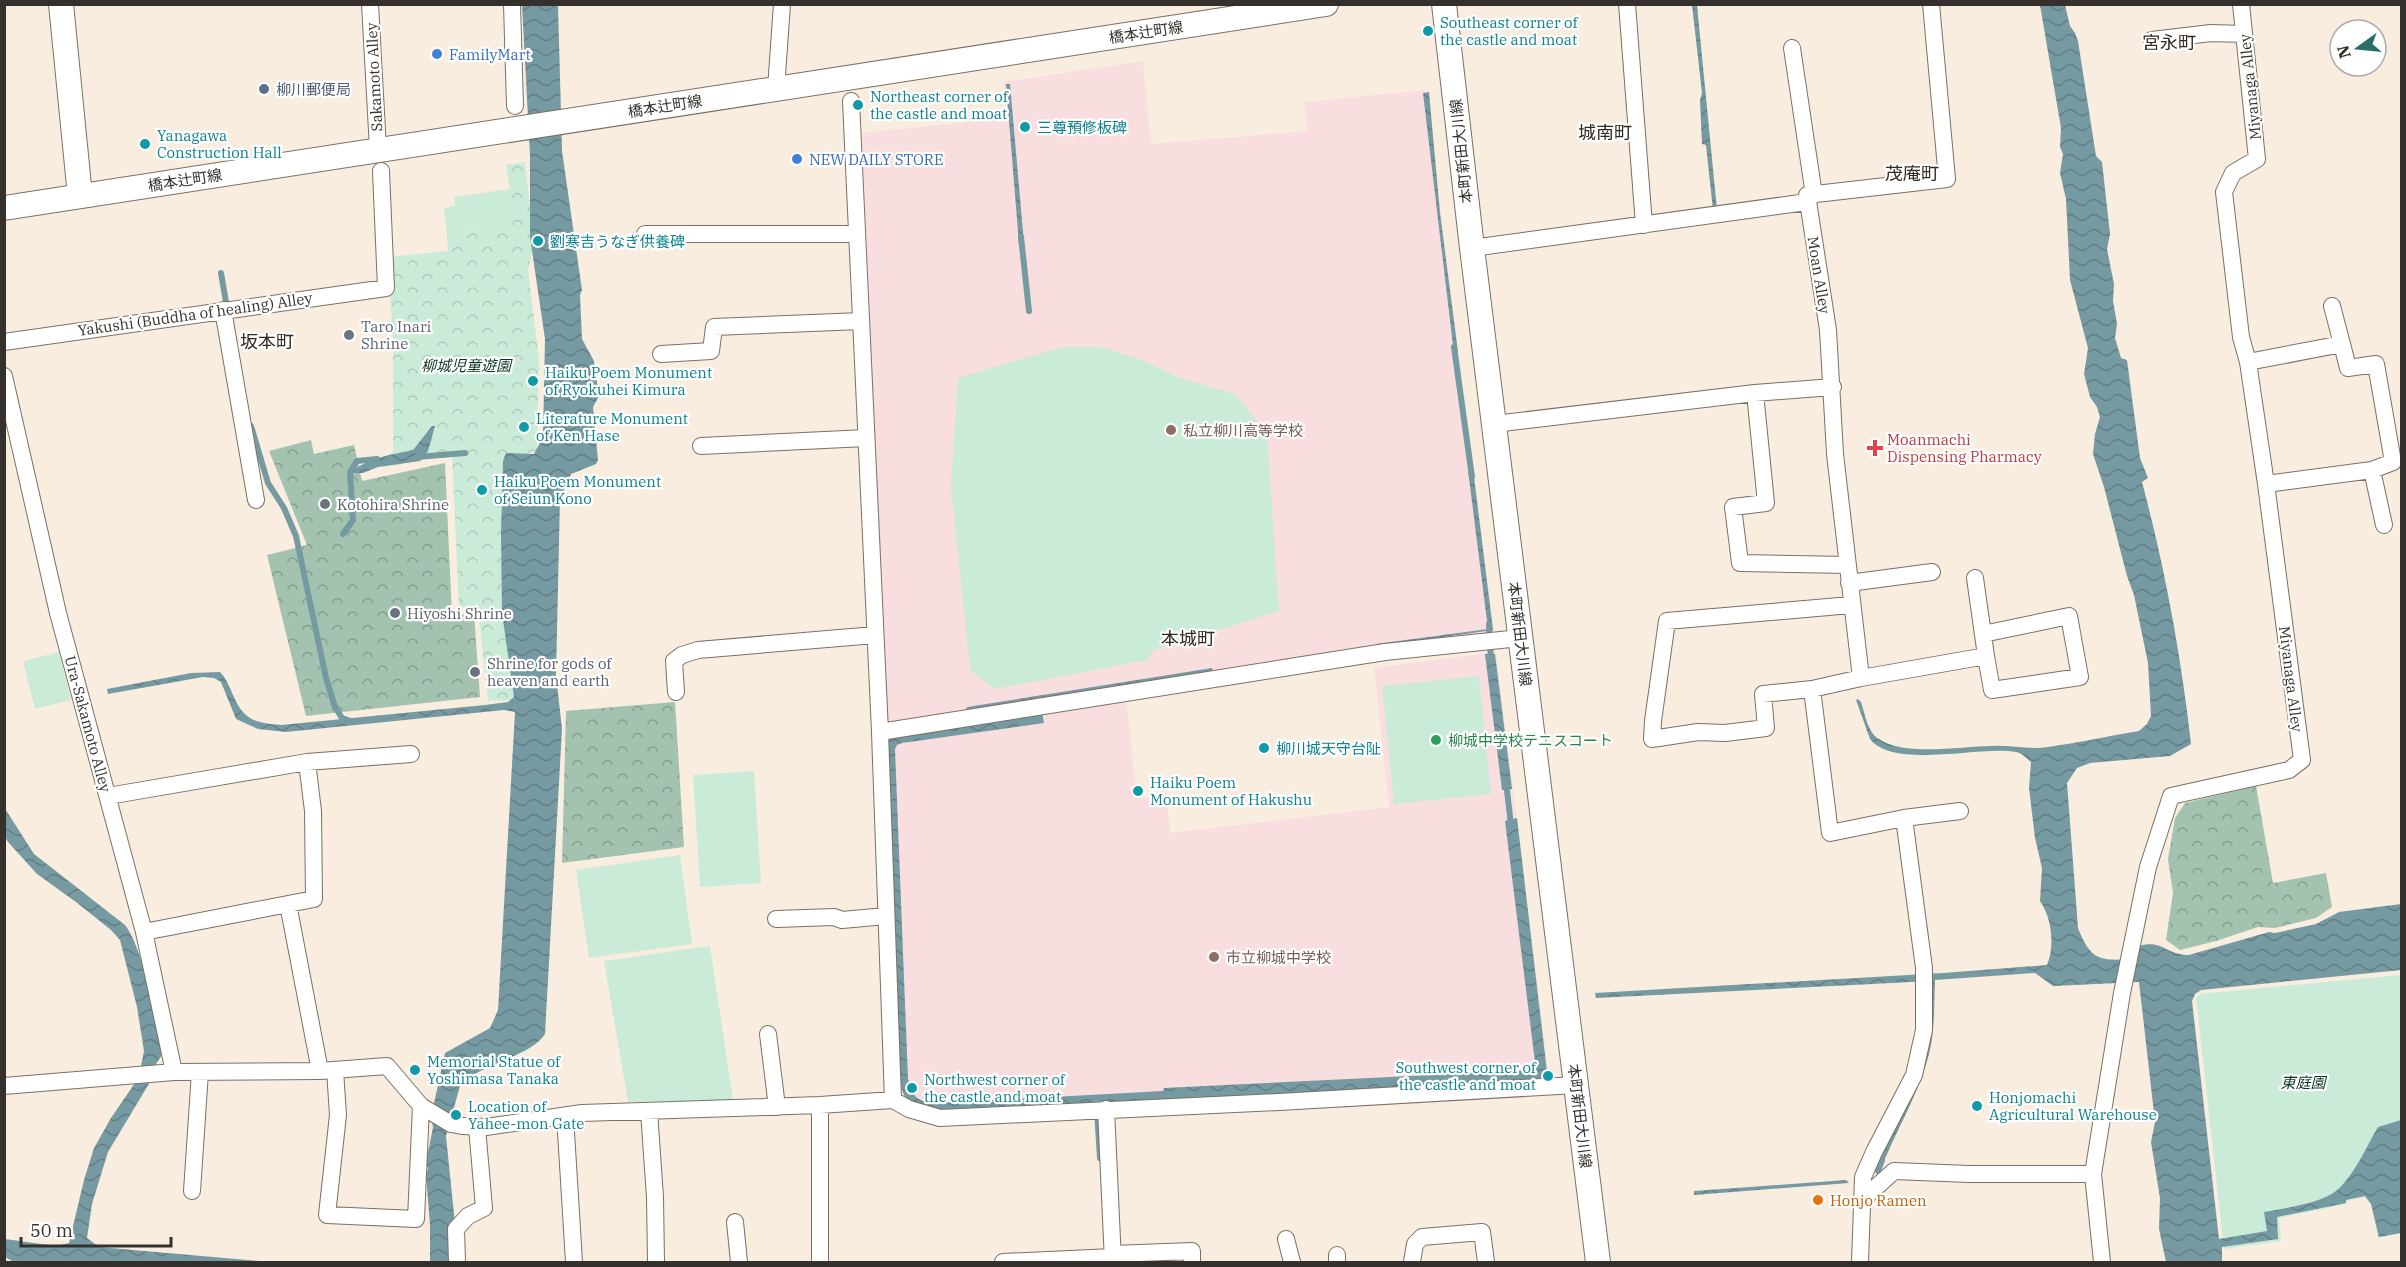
<svg xmlns="http://www.w3.org/2000/svg" width="2406" height="1267" font-family="'IBM Plex Serif','Noto Sans JP',serif">
<defs>
<pattern id="forest-crowns" width="20" height="18" patternUnits="userSpaceOnUse" patternTransform="scale(1.5)"><rect width="20" height="18" fill="#a3c2b0"/><path d="M2 6a3 3 0 1 1 6 0M12 15a3 3 0 1 1 6 0" fill="none" stroke="#869e8f"/></pattern>
<pattern id="park-crowns" width="20" height="18" patternUnits="userSpaceOnUse" patternTransform="scale(1.5)"><rect width="20" height="18" fill="#cbebd9"/><path d="M2 6a3 3 0 1 1 6 0M12 15a3 3 0 1 1 6 0" fill="none" stroke="#afcaba"/></pattern>
<pattern id="water-waves" width="16" height="10" patternUnits="userSpaceOnUse" patternTransform="scale(1.5)"><rect width="16" height="10" fill="#769aa2"/><path d="M0 5q4-4 8 0t8 0" fill="none" stroke="#627e84"/></pattern>
</defs>
<rect width="100%" height="100%" fill="#f9eddf"/>
<path fill="#f9dedf" d="M1143 61 1151 144 1307 131 1305 102 1425 90 1494 632 892 722 886 718 862 133 1006 118 1004 82Z
M1496 652 1549 1081 938 1113 902 1097 899 1091 886 734 1126 696 1137 798H1167L1170 833 1389 807 1374 668Z"/>
<path fill="url(#forest-crowns)" d="M311 440 314 454 354 445 362 481 445 463 452 615 474 614 480 697 306 716 267 555 307 545 269 451Z
M675 702 684 847 562 863 566 711Z
M2256 786 2273 883 2326 873 2332 907 2316 918 2275 928 2258 927 2216 941 2180 950 2166 940 2173 893 2168 859 2175 818 2185 803Z"/>
<path fill="url(#park-crowns)" d="M525 162 532 227 547 252H532L528 270 539 359 537 451 523 455 506 453 518 700 488 701 478 608 459 607 452 454C427 456 404 466 379 467L393 451V335L387 257 448 251 447 235 509 225 510 189 506 165Z"/>
<path fill="#cbebd9" d="M510 189 509 225 447 235 444 209 455 205 454 197Z
M1062 347H1102L1142 360 1180 378 1235 394 1267 434 1279 611 1154 650 1147 660 995 689 970 670 951 486 958 378Z
M59 652 71 700 35 709 23 661Z
M1479 676 1491 794 1394 804 1382 686Z
M754 771 761 883 700 887 693 775Z
M680 855 692 944 589 958 576 870Z
M710 946 733 1100 628 1102 604 961Z
M2401 975V1233L2378 1238 2371 1204 2365 1197 2346 1201 2347 1204 2279 1218 2281 1241 2224 1249 2196 997 2201 994 2207 993Z"/>
<path fill="url(#water-waves)" d="M522 5H558L562 151 582 290 580 295 582 339 594 361 599 396 593 407 598 460 596 464 571 474 560 499 556 675 562 729 545 1034C529 1058 482 1062 460 1086L446 1136 455 1224V1262H430V1225L426 1175 428 1169 426 1163 433 1127 431 1117 445 1053 490 1028 498 1010 515 712 504 710 286 732 258 729 236 719 221 682 214 678 203 677 108 694 107 689 191 673 220 672C225 677 227 682 230 688 242 717 249 723 281 725L485 705 508 702 514 697 502 613 501 533 503 461 506 453 534 454 543 437 545 339 530 237V155Z
M1692 5H1697L1717 210H1713L1706 145 1702 144 1700 100 1702 93Z
M2040 5H2065L2070 26 2075 33 2078 41 2096 156 2102 162 2110 234 2107 249 2114 284 2113 301 2117 324 2115 338 2121 358 2127 360 2140 458 2148 478 2142 482C2165 568 2181 655 2191 744L2170 756 2090 763 2077 768 2067 783 2078 928C2092 964 2102 960 2136 959L2138 946C2164 939 2165 955 2189 955L2269 932 2275 933 2316 924 2339 912 2401 904V970L2201 990 2195 994 2192 1001 2219 1239 2267 1231 2264 1212C2285 1208 2309 1205 2328 1196 2350 1186 2366 1147 2378 1127L2401 1120V1233L2379 1237 2371 1204 2365 1196 2346 1200V1203L2277 1217 2278 1239 2222 1247V1262H2166L2159 1229 2160 1198 2151 1142 2155 1122 2139 982 2053 986 2035 973 1935 980C1934 1004 1935 1030 1929 1054 1919 1094 1896 1130 1881 1169L1878 1166 1887 1143 1931 981 1596 998 1595 993 1943 973 2047 965C2055 946 2052 918 2040 901L2042 868 2035 838 2029 788 2031 762C2026 758 2022 753 2016 752 1981 745 1894 770 1870 739L1856 700 1858 699 1861 702C1865 714 1868 733 1879 739 1905 757 1962 746 1992 746 2011 745 2029 750 2048 747 2078 743 2108 736 2139 731L2147 724 2151 716 2148 663 2134 595 2127 576 2104 487 2093 454 2095 434 2100 417 2097 407 2090 397 2084 374 2088 348 2070 280 2066 199 2060 173 2063 154 2060 147 2061 128Z
M1006 84H1010L1024 243 1019 244Z
M1429 92 1440 213 1458 352 1454 354 1423 93Z
M432 426H435L428 451 420 461 378 467 363 473H353V470C373 457 390 455 413 450Z
M1473 469 1493 630 1376 647V644L1488 629 1468 470Z
M1485 654H1495L1512 789 1502 790Z
M1212 668 1213 672 966 711 967 707Z
M1042 712 1044 723 902 743 897 745 895 749 908 1079C914 1099 917 1102 939 1103L1163 1091 1164 1088 1536 1070 1505 821 1517 818 1548 1080 1238 1098 934 1111C910 1104 902 1103 900 1076L886 737Z
M4 807 34 854 125 925C145 952 155 1020 162 1055L152 1070 150 1082 108 1152 92 1204 87 1238 99 1247 270 1262H14L5 1257V1239L56 1246 69 1243 84 1180 94 1148 111 1118 137 1080 141 1066 144 1051 137 1007 120 940 111 930 76 902 37 874 8 842 5 837Z
M1846 1180 1849 1183 1694 1195V1191Z"/>
<g fill="none" stroke-linecap="round" stroke-linejoin="round">
<path stroke="#769aa2" stroke-width="6" d="M1021 237 1029 311
M221 273 227 308
M1454 347 1472 477
M251 426 268 483 284 508 296 536 326 678 335 707 342 718 353 722
M417 457 465 453
M343 534 353 520 350 472 357 461 377 459
M1489 624 1491 662
M1506 782 1511 825
M1097 1111 1100 1158
M1878 1171 1882 1160"/>
<defs>
<path id="street" d="M370 4 378 149
M512 4 515 106
M1627 4 1644 225
M1931 4 1947 179 1807 195 1828 330 1835 454 1861 678 1812 689 1830 833 1904 818 1960 811
M2152 40 2211 33 2244 34
M1792 48 1814 195
M776 89 782 4
M851 101 880 732 893 1100
M645 234H857
M1472 248 1807 202
M2332 306 2342 344
M223 310 256 500
M4 342 386 288 381 171
M661 354 711 351 714 327 861 321
M2248 362 2342 344 2348 368 2376 364 2393 462 2372 470 2266 484
M4 376 58 613 144 932 174 1072
M1755 393 1766 503 1733 507 1740 563 1848 565
M1494 424 1755 393 1833 387
M701 446 866 438
M2372 470 2384 525
M1849 583 1932 572
M1983 634 2069 616 2080 677 1992 690 1986 656
M1861 678 1986 656 1975 578
M1812 689 1763 694 1766 728 1725 733 1698 732 1652 739 1653 721 1667 621 1851 605
M676 692 674 661 682 655 698 650 875 635
M880 732 1385 652 1520 638
M108 796 307 762 411 754
M288 904 320 1071
M776 919 834 917 842 920 886 916
M144 932 314 899 313 811 307 762
M768 1034 777 1107
M335 1070 338 1115 327 1215 416 1219 421 1106
M4 1086 174 1072 320 1071 387 1066 421 1106 451 1124 462 1126 486 1127 582 1113 820 1105 893 1100 909 1109 940 1118 1279 1102 1576 1085
M1106 1109 1113 1262
M649 1111 655 1197 656 1262
M565 1116 574 1262
M192 1191 200 1072
M1863 1199 1894 1171 1969 1174H2093
M735 1222 739 1262
M1286 1239 1292 1262
M1113 1254 1192 1251V1262
M1337 1255V1262
M457 1262 456 1229 468 1216 484 1208 477 1127
M820 1262V1105
M1003 1262 1113 1257
M1412 1262 1415 1244 1422 1237 1482 1232 1486 1262
M1860 1262 1863 1177 1874 1152 1914 1075 1924 1030V968L1904 818
M2102 1262 2093 1174 2122 993 2148 867 2171 796 2289 770 2302 760 2266 484 2248 362 2241 337 2224 192 2233 173 2257 159 2241 4"/>
<path id="secondary" d="M61 4 80 196
M1444 4 1472 248 1598 1262
M4 208 1326 4"/>
</defs>
<use href="#street" stroke="#7b7064" stroke-width="18"/>
<use href="#secondary" stroke="#7b7064" stroke-width="26"/>
<use href="#street" stroke="#fff" stroke-width="16"/>
<use href="#secondary" stroke="#fff" stroke-width="24"/>
</g>
<g fill="#0f9aa8" stroke="#fff" stroke-width="2">
<circle cx="1428" cy="31" r="6"/>
<circle cx="858" cy="105" r="6"/>
<circle cx="1025" cy="127" r="6"/>
<circle cx="145" cy="144" r="6"/>
<circle cx="538" cy="241" r="6"/>
<circle cx="533" cy="381" r="6"/>
<circle cx="524" cy="427" r="6"/>
<circle cx="482" cy="490" r="6"/>
<circle cx="1264" cy="748" r="6"/>
<circle cx="1138" cy="791" r="6"/>
<circle cx="415" cy="1070" r="6"/>
<circle cx="1548" cy="1076" r="6"/>
<circle cx="912" cy="1088" r="6"/>
<circle cx="1977" cy="1106" r="6"/>
<circle cx="456" cy="1115" r="6"/>
</g>
<g fill="#3f7fe0" stroke="#fff" stroke-width="2">
<circle cx="437" cy="54" r="6"/>
<circle cx="797" cy="159" r="6"/>
</g>
<circle fill="#5c6f8a" stroke="#fff" stroke-width="2" cx="264" cy="89" r="6"/>
<g fill="#6b7280" stroke="#fff" stroke-width="2">
<circle cx="349" cy="335" r="6"/>
<circle cx="325" cy="504" r="6"/>
<circle cx="395" cy="613" r="6"/>
<circle cx="475" cy="672" r="6"/>
</g>
<g fill="#8d6e63" stroke="#fff" stroke-width="2">
<circle cx="1171" cy="430" r="6"/>
<circle cx="1214" cy="957" r="6"/>
</g>
<path fill="#e0444e" stroke="#fff" stroke-width="2" d="M1872 439h6v6h6v6h-6v6h-6v-6h-6v-6h6z"/>
<circle fill="#2e9e5b" stroke="#fff" stroke-width="2" cx="1436" cy="740" r="6"/>
<circle fill="#e8710a" stroke="#fff" stroke-width="2" cx="1818" cy="1200" r="6"/>
<g text-anchor="middle" dominant-baseline="central" stroke-width="4.5" stroke-linejoin="round" paint-order="stroke">
<g font-size="15" fill="#0d838f" stroke="#fff" text-anchor="start">
<text x="1440" y="22">Southeast corner of<tspan x="1440" dy="17">the castle and moat</tspan></text>
<text x="870" y="96">Northeast corner of<tspan x="870" dy="17">the castle and moat</tspan></text>
<text x="1037" y="127">三尊預修板碑</text>
<text x="157" y="135">Yanagawa<tspan x="157" dy="17">Construction Hall</tspan></text>
<text x="550" y="241">劉寒吉うなぎ供養碑</text>
<text x="545" y="372">Haiku Poem Monument<tspan x="545" dy="17">of Ryokuhei Kimura</tspan></text>
<text x="536" y="418">Literature Monument<tspan x="536" dy="17">of Ken Hase</tspan></text>
<text x="494" y="481">Haiku Poem Monument<tspan x="494" dy="17">of Seiun Kono</tspan></text>
<text x="1276" y="748">柳川城天守台阯</text>
<text x="1150" y="782">Haiku Poem<tspan x="1150" dy="17">Monument of Hakushu</tspan></text>
<text x="427" y="1061">Memorial Statue of<tspan x="427" dy="17">Yoshimasa Tanaka</tspan></text>
<text x="1536" y="1067" text-anchor="end">Southwest corner of<tspan x="1536" dy="17">the castle and moat</tspan></text>
<text x="924" y="1079">Northwest corner of<tspan x="924" dy="17">the castle and moat</tspan></text>
<text x="1989" y="1097">Honjomachi<tspan x="1989" dy="17">Agricultural Warehouse</tspan></text>
<text x="468" y="1106">Location of<tspan x="468" dy="17">Yahee-mon Gate</tspan></text>
</g>
<g font-size="15" fill="#35302b" stroke="#fff">
<text transform="translate(1146 32) rotate(-9)">橋本辻町線</text>
<text transform="translate(374 77) rotate(-93)">Sakamoto Alley</text>
<text transform="translate(2250 87) rotate(-96)">Miyanaga Alley</text>
<text transform="translate(665 106) rotate(-9)">橋本辻町線</text>
<text transform="translate(1461 151) rotate(-96)">本町新田大川線</text>
<text transform="translate(185 180) rotate(-9)">橋本辻町線</text>
<text transform="translate(1819 275) rotate(81)">Moan Alley</text>
<text transform="translate(195 314) rotate(-8)">Yakushi (Buddha of healing) Alley</text>
<text transform="translate(1520 634) rotate(83)">本町新田大川線</text>
<text transform="translate(2291 679) rotate(83)">Miyanaga Alley</text>
<text transform="translate(88 724) rotate(75)">Ura-Sakamoto Alley</text>
<text transform="translate(1580 1116) rotate(83)">本町新田大川線</text>
</g>
<g font-size="15" fill="#366cbe" stroke="#fff" text-anchor="start">
<text x="449" y="54">FamilyMart</text>
<text x="809" y="159">NEW DAILY STORE</text>
</g>
<g font-size="15" fill="#4e5e75" stroke="#fff" text-anchor="start">
<text x="276" y="89">柳川郵便局</text>
</g>
<g font-size="15" fill="#5b616d" stroke="#fff" text-anchor="start">
<text x="361" y="326">Taro Inari<tspan x="361" dy="17">Shrine</tspan></text>
<text x="337" y="504">Kotohira Shrine</text>
<text x="407" y="613">Hiyoshi Shrine</text>
<text x="487" y="663">Shrine for gods of<tspan x="487" dy="17">heaven and earth</tspan></text>
</g>
<g font-size="15" font-style="italic" fill="#0a3523" stroke="#fff">
<text x="466" y="365">柳城児童遊園</text>
<text x="2303" y="1082">東庭園</text>
</g>
<g font-size="15" fill="#785e54" stroke="#fff" text-anchor="start">
<text x="1183" y="430">私立柳川高等学校</text>
<text x="1226" y="957">市立柳城中学校</text>
</g>
<g font-size="15" fill="#be3a42" stroke="#fff" text-anchor="start">
<text x="1887" y="439">Moanmachi<tspan x="1887" dy="17">Dispensing Pharmacy</tspan></text>
</g>
<g font-size="15" fill="#27864d" stroke="#fff" text-anchor="start">
<text x="1448" y="740">柳城中学校テニスコート</text>
</g>
<g font-size="15" fill="#c56008" stroke="#fff" text-anchor="start">
<text x="1830" y="1200">Honjo Ramen</text>
</g>
<g font-size="18" fill="#32291f" stroke="#fff">
<text x="2169" y="42">宮永町</text>
<text x="1605" y="132">城南町</text>
<text x="1912" y="173">茂庵町</text>
<text x="267" y="341">坂本町</text>
<text x="1188" y="638">本城町</text>
</g>
</g>
<rect width="2406" height="1267" fill="none" stroke="#35302b" stroke-width="12"/>
<g transform="translate(2358 48) rotate(255)"><circle r="28" fill="#ffffff" stroke="#aeacaa" stroke-width="1.5"/>
<path d="M0-4.5L10 22L0 15L-10 22Z" fill="#266e66"/>
<text y="-9" font-size="16" font-weight="bold" text-anchor="middle" fill="#35302b">N</text>
</g>
<path d="M21 1237v9h150v-9" fill="none" stroke="#35302b" stroke-width="3"/>
<text x="30" y="1237" font-size="18" fill="#35302b" stroke="#ffffff" stroke-width="4.5" paint-order="stroke">50 m</text>
</svg>
